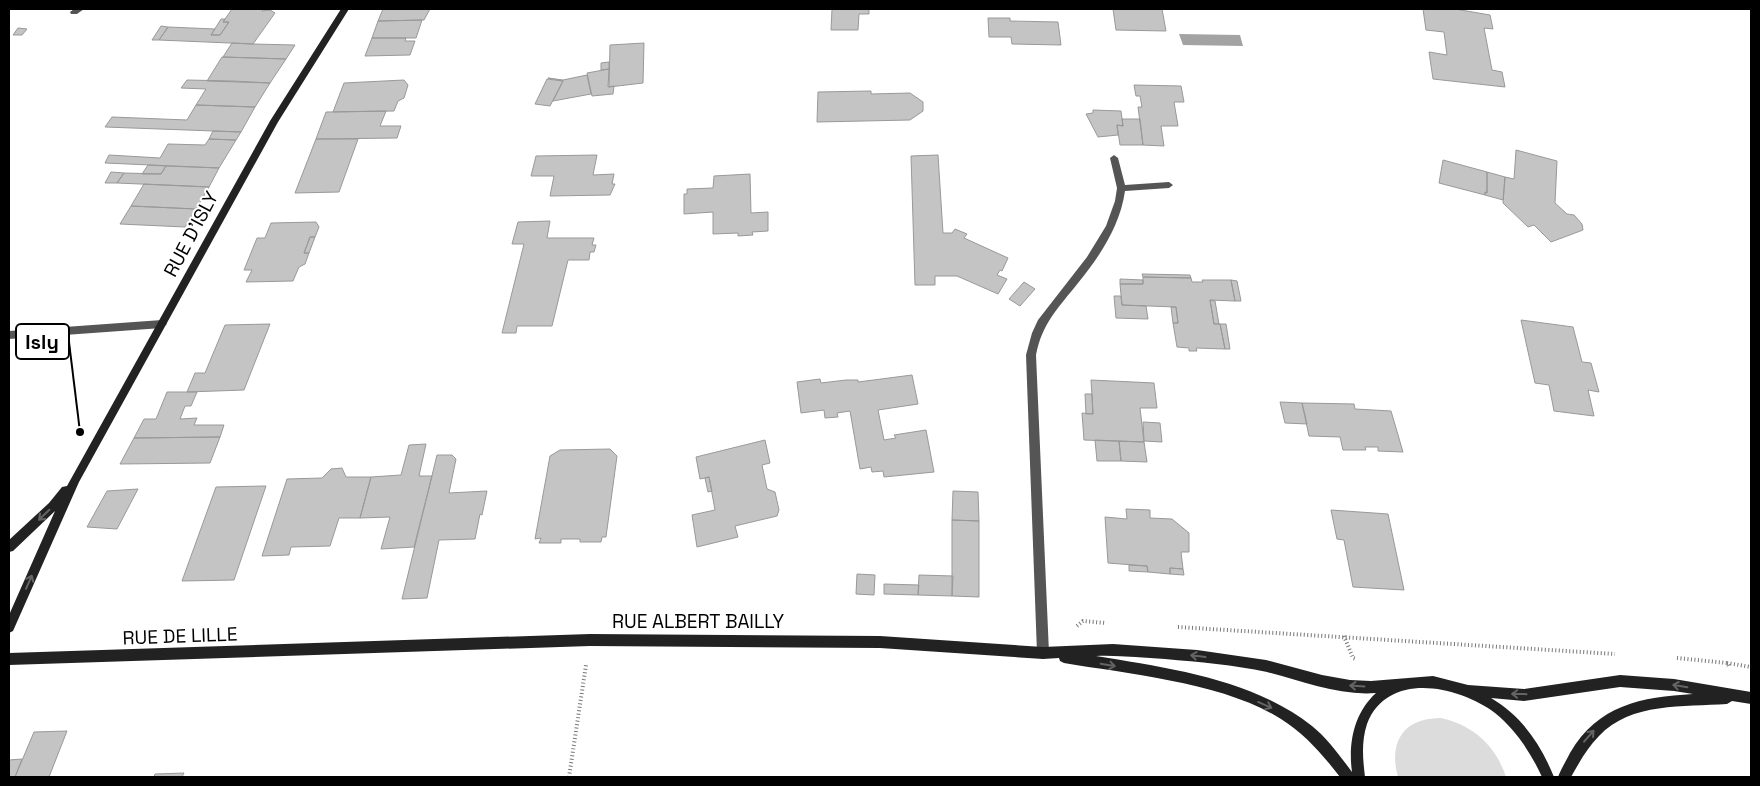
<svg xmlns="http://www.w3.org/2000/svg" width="1760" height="786" font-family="'Space Grotesk',sans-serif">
<rect width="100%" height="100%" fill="#fff"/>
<path fill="#dcdcdc" d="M1441 718C1473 725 1496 746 1506 777H1398C1388 741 1404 718 1441 718Z"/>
<path fill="#a3a3a3" d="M1179 34 1240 35 1243 46 1183 45Z"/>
<path fill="#c4c4c4" stroke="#999" d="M232 9H264L262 11 270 10 275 13 253 44 159 40 168 27 215 29 211 35H220L229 22H223Z
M383 9H430L424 20 378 21Z
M832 9H869V14H859L858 30H831Z
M1113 9H1162L1166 31 1116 30Z
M1423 9H1455L1490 15 1493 29 1484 28 1492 70 1502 72 1505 87 1433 79 1429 52 1447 55 1444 32 1426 30Z
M988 18H1010V21L1058 22 1061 45 1012 44 1011 37H989Z
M221 19H225L223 22H229L220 35H211Z
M422 20 416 38H372L378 21Z
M161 26 168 27 159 40H152Z
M18 28 27 29 22 35H13Z
M372 38H406L405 41H415L410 55 365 56Z
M232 43 253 44 295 45 286 59 223 57Z
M644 43 643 83 609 87 610 45Z
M222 57H223L286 59 270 83 207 81Z
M609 62V69L601 70V63Z
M609 69 608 87 614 86 613 94 592 96 587 73Z
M587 75 591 94 553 101 563 81 548 78 563 80Z
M547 79 563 81 550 106 535 104Z
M187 80 232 81 270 83 255 107 196 105 206 89 181 88Z
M404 80 408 85 404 98 398 101 394 111 333 112 344 83Z
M1134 85 1181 86 1184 102H1174L1178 126H1161L1164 146 1143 145 1138 107H1142L1140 96H1136Z
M871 91V94L910 93 923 102V111L910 120 817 122 818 92Z
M196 105 255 107 241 132 105 127 112 117 187 120Z
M1093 110 1121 111 1123 126 1117 125 1118 135 1098 137 1086 114 1093 113Z
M386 111 380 126H401L397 138 316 139 326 112Z
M1122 119H1140L1143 145H1120L1117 125 1123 126Z
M213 131 241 132 236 140 209 139Z
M209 139 236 140 219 168 105 163 109 155 160 158 168 144 205 145Z
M316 139H358L339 192 295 193Z
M1516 150 1557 161 1555 203 1567 214 1574 215 1582 224 1583 230 1551 242 1534 225 1528 227 1503 203 1505 177 1514 179Z
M597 155 593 175 614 174 612 184H615L610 195 550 196 554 176H531L536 156Z
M938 155 943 233H952L955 229 967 234 964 238 1008 258 1002 271 1000 270 997 275 1007 279 998 294 957 276H935V285H915L911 156Z
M1443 160 1487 172V193L1485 192V195L1439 183Z
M148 165 166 166 161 174H142Z
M166 166 219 168 209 187 117 183 124 173 161 174Z
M111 172 124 173 117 183H105Z
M1487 172 1505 177 1503 200 1485 195V192L1487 193Z
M750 174 751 213 768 212V231L752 232 753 235 738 236V233L713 234V212L684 214V194H687V189L713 188 714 176Z
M144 184 209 187 196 209 131 206Z
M131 206 196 209 185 227 120 224Z
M550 221 547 238H594L592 245H596L594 252H590L589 260H568L552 326H517L516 333H502L524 244H512L518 222Z
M316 222 319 227 315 237H310L304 253H309L305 264 299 267 293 281 246 282 252 270H244L257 238H265L271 223Z
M310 237H315L309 253H304Z
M1142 274 1190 275 1191 278 1143 277Z
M1143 277 1191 278 1192 282H1203L1202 280H1231L1235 301 1210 300 1214 324H1220L1225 349 1196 348 1197 351H1189V348L1177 347 1173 323H1178L1176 307 1122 305 1120 284H1143Z
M1120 279 1143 280V284H1120Z
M1231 280 1237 281 1241 301H1235Z
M1024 282 1035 289 1020 306 1009 299Z
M1114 296H1121L1122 305 1146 306 1148 319 1116 318Z
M1210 300 1215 301 1219 324H1214Z
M1171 307H1176L1178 323H1173Z
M1521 320 1573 327 1582 362 1591 363 1599 392 1588 390 1594 416 1554 411 1549 385 1535 383Z
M270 324 244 390 187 392 195 373H205L225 325Z
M1220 324H1226L1230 349H1225Z
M912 375 918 404 878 410 884 440 896 438 894 435 926 430 934 472 884 477 883 471 872 472 871 467 860 469 850 411 837 413 838 417 825 418 824 410 801 413 797 382 820 379 821 383 846 380H858V382Z
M1091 380 1154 383 1157 408H1140L1144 442 1084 440 1082 413 1093 414Z
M167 392H197L191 406H185L180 419 197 418 194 425H224L220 437 134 438 144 419H156Z
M1085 394H1092L1093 414H1086Z
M1280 402 1302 403 1307 424 1285 423Z
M1302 403 1354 404 1355 409 1391 411 1403 452 1378 451V447H1365L1366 450H1343L1340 437 1309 436Z
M1143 422 1160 423 1162 442 1144 441Z
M220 437 210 463 120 464 134 438Z
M765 440 770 463 762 465 767 489 775 492 779 510 777 516 735 526 738 537 697 547 692 515 715 510 709 477 700 479 696 457Z
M1095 440 1119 441 1121 461H1097Z
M1119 441 1144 442 1147 462 1121 461Z
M426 444 419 476H432L414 547 381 549 390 517 360 518 371 477 401 475 409 445Z
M610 449 617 456 606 537H602L601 542H580V539H561V543H539L541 538 535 539 550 456 560 450Z
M437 455H452L456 459 449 493 487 491 482 515 480 514 475 539 439 540 427 598 402 599Z
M342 468 346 477H371L360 518H339L330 546 291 547 289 555 262 556 287 479 322 478 331 469Z
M709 477 712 491 708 492 705 478Z
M266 486 234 580 182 581 216 487Z
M138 489 117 529 87 527 107 491Z
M953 491 978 492 979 521 952 520Z
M1126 509 1150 510V518L1172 519 1189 533V552H1181L1183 569 1170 568V574L1148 572 1147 566 1108 563 1105 517 1127 519Z
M1331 510 1388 514 1404 590 1353 587 1344 540 1337 539Z
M952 520 979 521V597L952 596Z
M1129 565 1147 566 1148 572 1129 571Z
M1170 568 1183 569 1184 575 1170 574Z
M857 574 875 575 874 595 856 594Z
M919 575 953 576 952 596 918 595Z
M884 584 919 585 918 595 884 594Z
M67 731 49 777H15L34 732Z
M22 759 15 777H9V760Z
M184 773 182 777H154L155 774Z"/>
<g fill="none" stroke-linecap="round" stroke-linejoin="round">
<path stroke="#777" stroke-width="4" stroke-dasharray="1 2.5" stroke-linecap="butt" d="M1077 626 1083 621 1106 623
M1178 627 1615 654
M1344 636 1353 658 1356 659
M1677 658 1727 663 1730 668
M1727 663 1751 667
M569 777 586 665"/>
<path fill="#555" fill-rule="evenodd" d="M74 9H84L77 14H71L70 12Z"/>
<path fill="#555" fill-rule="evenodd" d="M1114 155 1118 158 1125 185 1169 182 1173 185 1169 188 1125 191C1120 226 1100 256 1078 283 1059 307 1042 323 1036 355L1049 653 1047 657 1043 659 1039 657 1037 653 1026 355 1032 333 1038 320 1087 257 1106 226 1115 201 1117 188 1110 158Z
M162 320 167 324 162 328 9 339V331Z"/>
<path fill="#222" fill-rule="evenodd" d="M341 9H349L278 122 79 482 13 631 9 633V615L55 511 13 551 9 552V540L49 503 62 487 67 486 270 121Z
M590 634 880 636 1043 647 1113 644 1197 650 1266 660 1322 675 1350 680 1371 681 1433 676 1468 685 1524 689 1620 675 1674 679 1751 692V704L1732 701 1727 704C1684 707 1631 702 1599 736 1587 748 1579 763 1571 777H1558C1561 769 1566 761 1570 753 1598 705 1641 697 1693 694L1674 691 1620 687 1524 701 1491 698C1522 716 1541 745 1554 777H1542C1531 753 1516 730 1495 713 1459 686 1388 670 1367 724 1361 742 1363 760 1365 777H1340C1323 755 1305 734 1281 719 1225 683 1129 674 1064 663L1060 661 1059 658 1043 659 880 648 590 646 9 665V653ZM1096 656C1119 655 1142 658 1165 659 1199 662 1234 665 1267 672 1303 681 1339 696 1376 693 1354 713 1348 743 1352 772 1340 756 1328 739 1312 726 1252 679 1169 668 1096 656Z"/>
</g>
<defs><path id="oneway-shaft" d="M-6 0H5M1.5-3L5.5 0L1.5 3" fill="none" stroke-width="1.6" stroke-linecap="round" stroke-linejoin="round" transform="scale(1.25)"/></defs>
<g stroke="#646464">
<use href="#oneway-shaft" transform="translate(44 515) rotate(136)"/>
<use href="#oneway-shaft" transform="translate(29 582) rotate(-66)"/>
<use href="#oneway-shaft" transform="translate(1198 656) rotate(-173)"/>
<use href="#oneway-shaft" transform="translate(1108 665) rotate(10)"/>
<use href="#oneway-shaft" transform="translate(1357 686) rotate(-176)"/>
<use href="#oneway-shaft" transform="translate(1680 686) rotate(-171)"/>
<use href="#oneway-shaft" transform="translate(1519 694) rotate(-179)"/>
<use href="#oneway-shaft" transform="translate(1265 705) rotate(24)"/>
<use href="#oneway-shaft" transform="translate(1589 736) rotate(-49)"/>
</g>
<g text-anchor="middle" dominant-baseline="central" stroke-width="4" stroke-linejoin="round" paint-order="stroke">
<g font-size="19" fill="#000" stroke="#fff">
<text transform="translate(191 234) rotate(-62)">RUE D'ISLY</text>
<text x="698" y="621">RUE ALBERT BAILLY</text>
<text transform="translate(180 636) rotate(-2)">RUE DE LILLE</text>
</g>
</g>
<path fill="none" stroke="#000" stroke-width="2" d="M80 432L69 342"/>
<circle fill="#000" stroke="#fff" stroke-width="2" cx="80" cy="432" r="5"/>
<rect fill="#fff" stroke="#000" stroke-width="2" x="16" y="324" width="53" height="35" rx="5"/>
<g font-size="20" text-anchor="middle" font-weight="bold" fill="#000">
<text x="42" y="349">Isly</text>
</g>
<rect width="1760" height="786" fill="none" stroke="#000000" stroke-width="20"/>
</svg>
